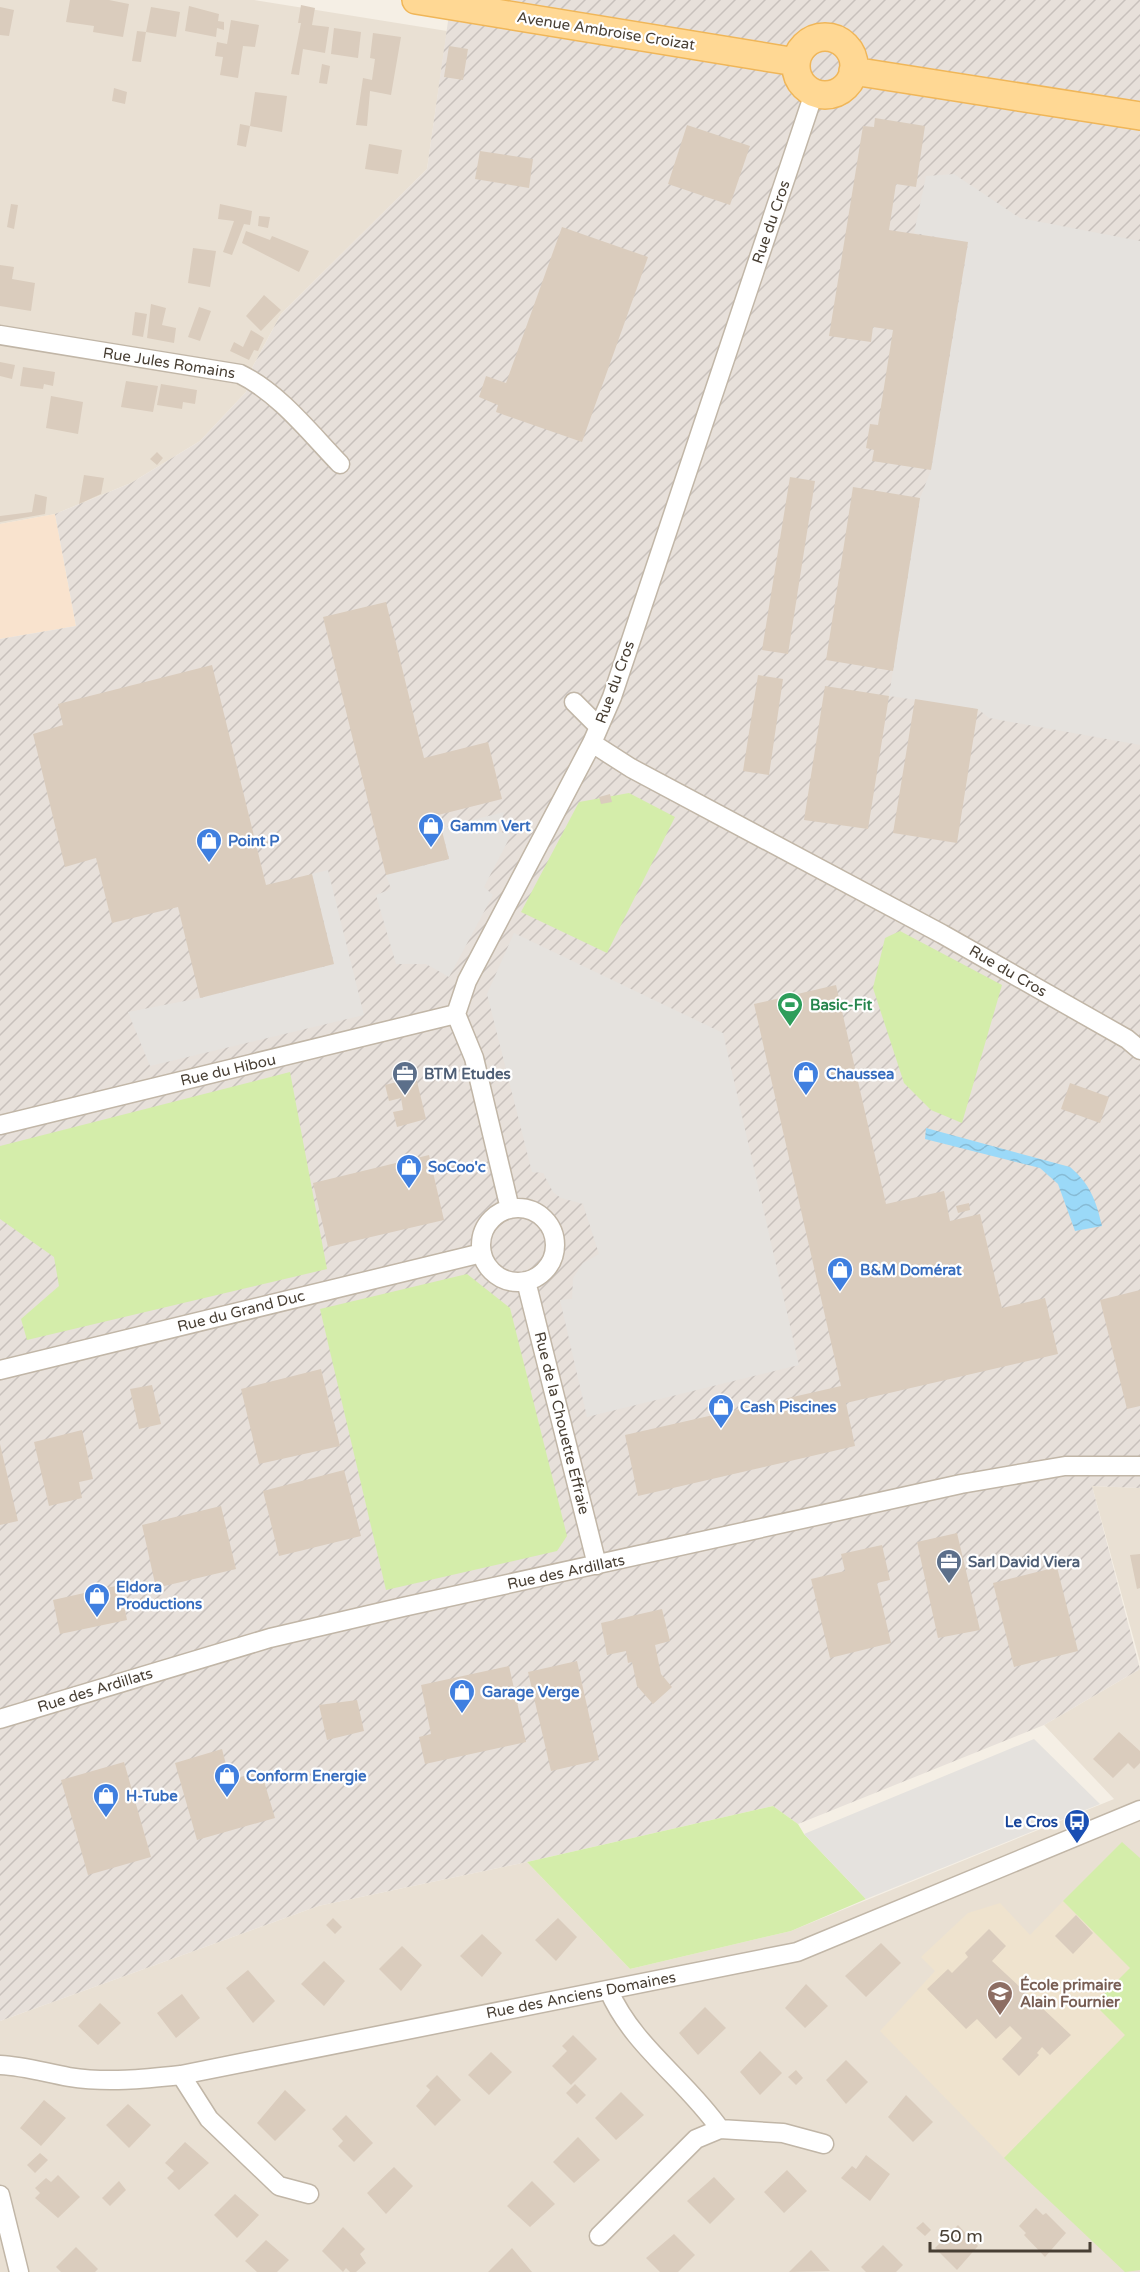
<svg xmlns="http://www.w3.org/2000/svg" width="1140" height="2272" font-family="'Varela Round',sans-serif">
<defs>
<pattern id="industrial-furrows" width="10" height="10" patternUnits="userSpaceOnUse" patternTransform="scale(1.5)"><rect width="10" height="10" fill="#e7e0da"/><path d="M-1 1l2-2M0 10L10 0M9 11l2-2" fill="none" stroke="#c8c1bc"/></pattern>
<pattern id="water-waves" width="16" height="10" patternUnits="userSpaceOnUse" patternTransform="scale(1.5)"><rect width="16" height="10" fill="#9bd9f8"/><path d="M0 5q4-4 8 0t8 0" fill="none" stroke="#87bbd5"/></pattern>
</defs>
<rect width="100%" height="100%" fill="#f5efe5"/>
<path fill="#e9e0d3" d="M0 0H254L447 31 427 169 281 314 253 366 246 392 200 441 131 483 55 514 0 524Z
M1092 1486 1140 1488V1662Z
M1140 1669V2272H0V2021L318 1906 527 1862 630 1969 791 1931 1114 1799 1044 1725Z"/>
<path fill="#f9e3ce" d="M55 514 76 626 0 639V524Z"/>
<path fill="url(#industrial-furrows)" d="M451 0H1140V1488L1092 1486 1140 1669 1044 1725 798 1824 773 1806 527 1862 318 1906 0 2021V639L76 626 55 514 131 483 200 441 246 392 253 366 281 314 427 169Z"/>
<path fill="#efe3ce" d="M1063 1901 1130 1968 1125 2035 1004 2158 880 2031 935 1971 921 1957 968 1913 1000 1903 1030 1935Z"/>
<path fill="#d4edaa" d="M629 793 675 817 607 953 521 912 579 802Z
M900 931 1002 985 962 1123 931 1110 904 1083 873 988 885 938Z
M290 1072 327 1269 27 1340 21 1319 59 1286 54 1257 0 1219V1146Z
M467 1274 510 1308 567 1536 557 1551 386 1590 320 1309Z
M773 1806 798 1824 804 1834 866 1899 791 1931 630 1969 527 1862Z
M1122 1842 1140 1858V2270L1125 2272 1004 2158 1125 2035 1094 2004 1130 1968 1063 1901Z"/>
<path fill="#e5e2de" d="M954 174 1020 218 1140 241V745L989 718 978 709 889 696 920 498 931 470 968 243 914 233 926 176Z
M504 812 498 831 511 835 484 887 493 895 449 977 426 964H396L376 895 391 889 386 875 449 859 441 828Z
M328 870 364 1015 150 1066 128 1012 200 998 334 964 312 874Z
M514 933 723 1033 799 1365 587 1417 560 1300 572 1299 573 1278 583 1263 599 1254 583 1204 561 1198 553 1192 543 1173 532 1172 487 994Z
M1034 1739 1100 1804 866 1899 804 1834Z"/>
<path fill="url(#water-waves)" d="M926 1128 1070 1167C1090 1184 1096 1200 1102 1226L1075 1231 1058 1184 1040 1168 925 1139Z"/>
<path fill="#daccbd" d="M70 0H109L129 4 123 37 93 32 94 26 66 22Z
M301 5 315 8 312 25 329 27 325 53 303 49 299 75 291 74 301 23H298Z
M189 6 219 14 218 21 224 22V30L217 28 216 37 185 31Z
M0 7 14 10 9 36 0 35Z
M151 7 180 12 176 37 146 32Z
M231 20 259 25 255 47 243 46 238 78 220 75 223 57 215 56 217 42 227 44Z
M334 28 361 32 358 58 331 54Z
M137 31 146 32 141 62 132 61Z
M373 33 401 37 391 95 370 91 367 126 356 125 363 78 372 80 375 59 370 58Z
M449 46 468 49 463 80 444 77Z
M322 64 330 66 327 84 319 83Z
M114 88 127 92 125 104 112 101Z
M255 92 287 96 282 132 250 126Z
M875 118 925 126 916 187 896 184 889 230 968 242 931 470 872 461 874 450 866 448 870 424 878 425 893 330 873 327 871 342 829 336 863 126 874 127Z
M240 124 250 126 246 147 237 145Z
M687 125 750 146 730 205 668 184Z
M369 144 402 150 398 174 365 169Z
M480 151 533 159 529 188 475 179Z
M11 204 18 205 14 229 7 227Z
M220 204 252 211 250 225 244 224 232 255 223 252 234 221 218 219Z
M259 216 270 217 268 228 258 226Z
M562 227 648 257 582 442 496 412 498 405 479 397 486 376 506 383Z
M246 231 270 240 272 236 309 251 299 272 242 243Z
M193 248 216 251 210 287 188 283Z
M0 265 14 267 12 279 35 283 31 311 0 306Z
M264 295 281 310 261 331 246 316Z
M151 304 166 308 162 325 176 328 174 343 147 338Z
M199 307 211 311 200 341 188 337Z
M135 312 147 314 143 337 132 335Z
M251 330 264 338 258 351 254 350 249 360 230 351 234 342 243 347Z
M0 362 15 365 12 379 0 376Z
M23 367 55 372 53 386 44 384 43 389 20 386Z
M126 381 158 386 153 412 121 407Z
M161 384 197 390 195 404 183 402 182 409 157 405Z
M51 396 83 402 78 434 46 428Z
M157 452 163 458 157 465 150 459Z
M84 475 104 478 101 494 79 504Z
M790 477 815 481 788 654 762 650Z
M853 487 920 498 893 671 826 660Z
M35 494 47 497 45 514 0 522V516L32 512Z
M386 602 424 758 488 742 502 799 438 815 449 859 386 875 323 617Z
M212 665 266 885 312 874 334 964 200 998 178 907 112 923 96 858 65 867 33 734 63 725 58 704Z
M758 675 783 679 769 775 743 771Z
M825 686 889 696 868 829 804 820Z
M915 699 978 709 957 843 893 833Z
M610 794 612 802 601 804 599 797Z
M836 985 886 1204 944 1191 950 1221 980 1214 1002 1308 1045 1298 1058 1354 846 1403 855 1446 638 1496 625 1435 841 1386 754 1004Z
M416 1077 426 1119 397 1127 393 1112 403 1110 401 1098 389 1101 385 1085Z
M1070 1083 1109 1097 1100 1123 1061 1109Z
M429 1155 444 1220 328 1247 313 1183Z
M969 1203 970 1210 958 1213 956 1206Z
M1140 1290V1406L1127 1409 1100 1300Z
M321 1369 340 1446 259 1464 241 1389Z
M152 1385 161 1424 139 1429 130 1389Z
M82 1430 93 1479 79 1482 82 1498 49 1506 34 1442Z
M0 1444 18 1521 0 1525Z
M344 1470 361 1536 279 1556 263 1491Z
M221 1506 236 1569 156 1588 142 1525Z
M957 1533 980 1630 938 1638 917 1542Z
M882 1545 890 1580 877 1583 891 1643 830 1658 811 1579 845 1571 841 1554Z
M1140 1554V1588L1137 1589 1130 1555Z
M1057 1567 1078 1651 1014 1667 993 1583Z
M120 1585 127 1620 60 1634 53 1600Z
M662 1609 670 1641 655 1645 661 1674 672 1687 653 1704 637 1686 632 1662 628 1663 626 1651 607 1655 601 1623Z
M577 1661 599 1760 551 1771 528 1672Z
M509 1666 526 1742 425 1764 419 1737 431 1734 421 1685Z
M357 1700 364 1731 327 1740 319 1705Z
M1119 1732 1140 1751V1763L1134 1769 1128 1763 1113 1778 1093 1759Z
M222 1749 230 1780 261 1771 275 1818 197 1840 175 1763Z
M124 1762 151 1857 88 1875 61 1780Z
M1076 1915 1093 1933 1073 1954 1055 1936Z
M333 1918 342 1927 335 1934 326 1925Z
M558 1918 577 1937 556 1961 535 1940Z
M989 1929 1006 1946 992 1961 1071 2035 1050 2055 1042 2047 1037 2053 1039 2055 1019 2076 1002 2059 1022 2038 1010 2026 996 2039 977 2019 966 2029 927 1989 948 1969 952 1973 968 1957 965 1953Z
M482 1934 502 1953 482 1977 460 1956Z
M881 1943 901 1963 866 1997 845 1976Z
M402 1946 422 1965 401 1991 379 1969Z
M324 1961 345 1981 324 2006 301 1984Z
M248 1970 275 2001 253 2023 226 1988Z
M806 1984 828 2006 805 2028 785 2008Z
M182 1994 200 2018 176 2038 157 2013Z
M100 2003 121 2023 98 2045 78 2026Z
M705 2007 726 2028 698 2055 679 2033Z
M573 2035 597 2059 571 2085 552 2066 567 2051 562 2046Z
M760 2051 782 2073 760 2095 740 2072Z
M491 2052 512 2072 489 2095 468 2075Z
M846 2060 868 2082 846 2104 826 2080Z
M796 2070 803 2078 796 2085 788 2077Z
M437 2075 461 2100 435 2126 416 2106 430 2090 426 2086Z
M575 2084 586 2095 577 2104 566 2093Z
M285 2090 306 2110 275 2141 257 2123Z
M621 2092 644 2115 616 2140 595 2118Z
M906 2095 933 2122 913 2142 888 2117Z
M44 2100 66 2118 41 2146 20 2128Z
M128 2104 151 2125 129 2148 106 2125Z
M346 2115 373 2143 354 2162 338 2146 343 2141 332 2129Z
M578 2137 600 2160 574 2183 553 2162Z
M185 2142 209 2163 179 2190 167 2178 174 2171 165 2163Z
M40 2153 48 2160 35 2173 27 2165Z
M866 2155 890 2174 870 2201 841 2178 852 2166 856 2169Z
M394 2167 413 2186 386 2214 367 2193Z
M787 2170 807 2191 784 2213 764 2192Z
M58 2175 80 2197 58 2218 35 2198 40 2193 35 2188 46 2178 51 2182Z
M714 2177 735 2199 710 2224 687 2201Z
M119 2181 126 2190 110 2206 102 2198Z
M532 2181 555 2204 530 2227 507 2206Z
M235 2194 259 2215 237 2238 214 2215Z
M1036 2208 1043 2215 1046 2213 1066 2233 1045 2257 1024 2235 1026 2233 1019 2226Z
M923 2222 931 2230 925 2236 916 2228Z
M958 2225 978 2246 957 2270 935 2248Z
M343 2227 365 2249 360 2254 366 2263 356 2272H350L346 2268 343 2272 322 2251Z
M674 2234 695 2255 678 2272H660L646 2258Z
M266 2240 289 2260 277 2272H257L245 2261Z
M883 2245 903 2265 896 2272H866L861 2267Z
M76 2247 98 2269 95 2272H61L56 2267Z
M512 2248 532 2272H488Z
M811 2250 830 2271 789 2272Z"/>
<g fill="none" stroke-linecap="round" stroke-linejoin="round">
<defs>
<path id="street" d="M0 335 240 374C279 393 310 433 340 464
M574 702 599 727
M592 743 631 768 942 934 1127 1039 1140 1050
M456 1014 467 981 592 743 612 697 814 93
M456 1014 474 1058 510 1209
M0 1125 456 1014
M481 1245a37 37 0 1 1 74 0a37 37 0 1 1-74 0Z
M526 1281 597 1565
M0 1370 482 1253
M0 1719 270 1638 403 1607 961 1484 1065 1466H1140
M609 1991C633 2046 686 2080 720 2129
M0 2065C24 2066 46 2073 69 2077 107 2083 144 2079 181 2075L797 1952 1140 1810
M181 2075 209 2119 279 2186 309 2194
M0 2195 19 2272
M599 2236 696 2139 720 2129 783 2133 824 2144"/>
<path id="primary" d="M416 0 796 62
M796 66a29 29 0 1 1 58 0a29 29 0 1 1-58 0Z
M853 71 1140 116"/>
</defs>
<use href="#street" stroke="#c1b6a7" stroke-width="21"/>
<use href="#primary" stroke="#f0b658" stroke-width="30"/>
<use href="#street" stroke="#fff" stroke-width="18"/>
<use href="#primary" stroke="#ffd894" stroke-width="27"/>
</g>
<defs>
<symbol id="shop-pin" viewBox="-11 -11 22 30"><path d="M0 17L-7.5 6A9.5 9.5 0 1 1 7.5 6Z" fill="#3f7fe0" stroke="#fff"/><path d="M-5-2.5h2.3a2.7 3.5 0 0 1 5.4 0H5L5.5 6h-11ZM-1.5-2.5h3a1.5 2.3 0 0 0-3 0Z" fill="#fff"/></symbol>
<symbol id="stadium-pin" viewBox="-11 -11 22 30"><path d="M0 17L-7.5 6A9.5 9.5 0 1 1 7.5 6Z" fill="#2e9e5b" stroke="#fff"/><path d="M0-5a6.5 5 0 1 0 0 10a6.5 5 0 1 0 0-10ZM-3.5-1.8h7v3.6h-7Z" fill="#fff"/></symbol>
<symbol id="office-pin" viewBox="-11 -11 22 30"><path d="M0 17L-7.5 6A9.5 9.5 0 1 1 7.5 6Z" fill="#5c6f8a" stroke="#fff"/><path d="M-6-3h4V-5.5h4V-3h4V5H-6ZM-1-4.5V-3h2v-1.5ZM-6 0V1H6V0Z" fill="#fff"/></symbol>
<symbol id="bus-pin" viewBox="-11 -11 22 30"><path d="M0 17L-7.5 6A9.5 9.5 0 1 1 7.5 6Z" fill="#1a4fb4" stroke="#fff"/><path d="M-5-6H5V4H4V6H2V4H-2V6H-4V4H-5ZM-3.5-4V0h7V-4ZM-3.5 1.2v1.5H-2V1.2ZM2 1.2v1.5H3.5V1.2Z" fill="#fff"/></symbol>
<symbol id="school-pin" viewBox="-11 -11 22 30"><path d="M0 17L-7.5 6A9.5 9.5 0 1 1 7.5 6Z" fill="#8d6e63" stroke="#fff"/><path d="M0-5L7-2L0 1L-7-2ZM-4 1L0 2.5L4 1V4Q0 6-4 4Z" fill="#fff"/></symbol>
</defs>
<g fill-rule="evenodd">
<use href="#shop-pin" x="416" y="811" width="30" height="40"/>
<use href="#shop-pin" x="194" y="826" width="30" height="40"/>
<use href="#stadium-pin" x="775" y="990" width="30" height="40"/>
<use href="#office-pin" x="390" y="1059" width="30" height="40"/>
<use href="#shop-pin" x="791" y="1059" width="30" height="40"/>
<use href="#shop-pin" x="394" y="1152" width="30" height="40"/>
<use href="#shop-pin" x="825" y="1255" width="30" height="40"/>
<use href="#shop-pin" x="706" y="1392" width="30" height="40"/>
<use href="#office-pin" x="934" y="1547" width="30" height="40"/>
<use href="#shop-pin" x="82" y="1581" width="30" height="40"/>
<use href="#shop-pin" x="447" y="1677" width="30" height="40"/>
<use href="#shop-pin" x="212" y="1761" width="30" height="40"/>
<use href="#shop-pin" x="91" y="1781" width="30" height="40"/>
<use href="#bus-pin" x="1062" y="1807" width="30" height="40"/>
<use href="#school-pin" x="985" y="1979" width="30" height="40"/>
</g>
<g text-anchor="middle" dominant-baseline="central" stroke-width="4.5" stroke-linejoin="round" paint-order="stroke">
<g font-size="15" fill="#483f34" stroke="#fff">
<text transform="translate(606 31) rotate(9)">Avenue Ambroise Croizat</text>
<text transform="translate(771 222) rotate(-71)">Rue du Cros</text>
<text transform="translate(169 363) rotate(9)">Rue Jules Romains</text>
<text transform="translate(615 682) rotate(-70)">Rue du Cros</text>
<text transform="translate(1008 971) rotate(30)">Rue du Cros</text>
<text transform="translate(228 1070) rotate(-13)">Rue du Hibou</text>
<text transform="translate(241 1311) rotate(-14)">Rue du Grand Duc</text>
<text transform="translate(562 1423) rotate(76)">Rue de la Chouette Effraie</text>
<text transform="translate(566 1572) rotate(-12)">Rue des Ardillats</text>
<text transform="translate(95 1690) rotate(-17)">Rue des Ardillats</text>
<text transform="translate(581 1995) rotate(-11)">Rue des Anciens Domaines</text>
</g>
<g font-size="15" font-weight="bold" fill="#366cbe" stroke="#fff" text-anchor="start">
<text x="450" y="826">Gamm Vert</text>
<text x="228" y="841">Point P</text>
<text x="826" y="1074">Chaussea</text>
<text x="428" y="1167">SoCoo'c</text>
<text x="860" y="1270">B&amp;M Domérat</text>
<text x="740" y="1407">Cash Piscines</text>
<text x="116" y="1587">Eldora<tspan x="116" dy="17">Productions</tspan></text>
<text x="482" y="1692">Garage Verge</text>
<text x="246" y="1776">Conform Energie</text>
<text x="126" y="1796">H-Tube</text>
</g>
<g font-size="15" font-weight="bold" fill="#27864d" stroke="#fff" text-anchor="start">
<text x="810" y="1005">Basic-Fit</text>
</g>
<g font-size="15" font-weight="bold" fill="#4e5e75" stroke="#fff" text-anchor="start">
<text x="424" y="1074">BTM Etudes</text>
<text x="968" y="1562">Sarl David Viera</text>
</g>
<g font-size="15" font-weight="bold" fill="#164399" stroke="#fff" text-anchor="end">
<text x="1058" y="1822">Le Cros</text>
</g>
<g font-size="15" font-weight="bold" fill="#785e54" stroke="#fff" text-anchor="start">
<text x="1020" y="1985">École primaire<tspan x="1020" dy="17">Alain Fournier</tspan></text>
</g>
</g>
<path d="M930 2242v9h160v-9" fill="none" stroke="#483f34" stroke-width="3"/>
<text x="939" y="2242" font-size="18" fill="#483f34" stroke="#ffffff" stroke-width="4.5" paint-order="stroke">50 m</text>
</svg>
